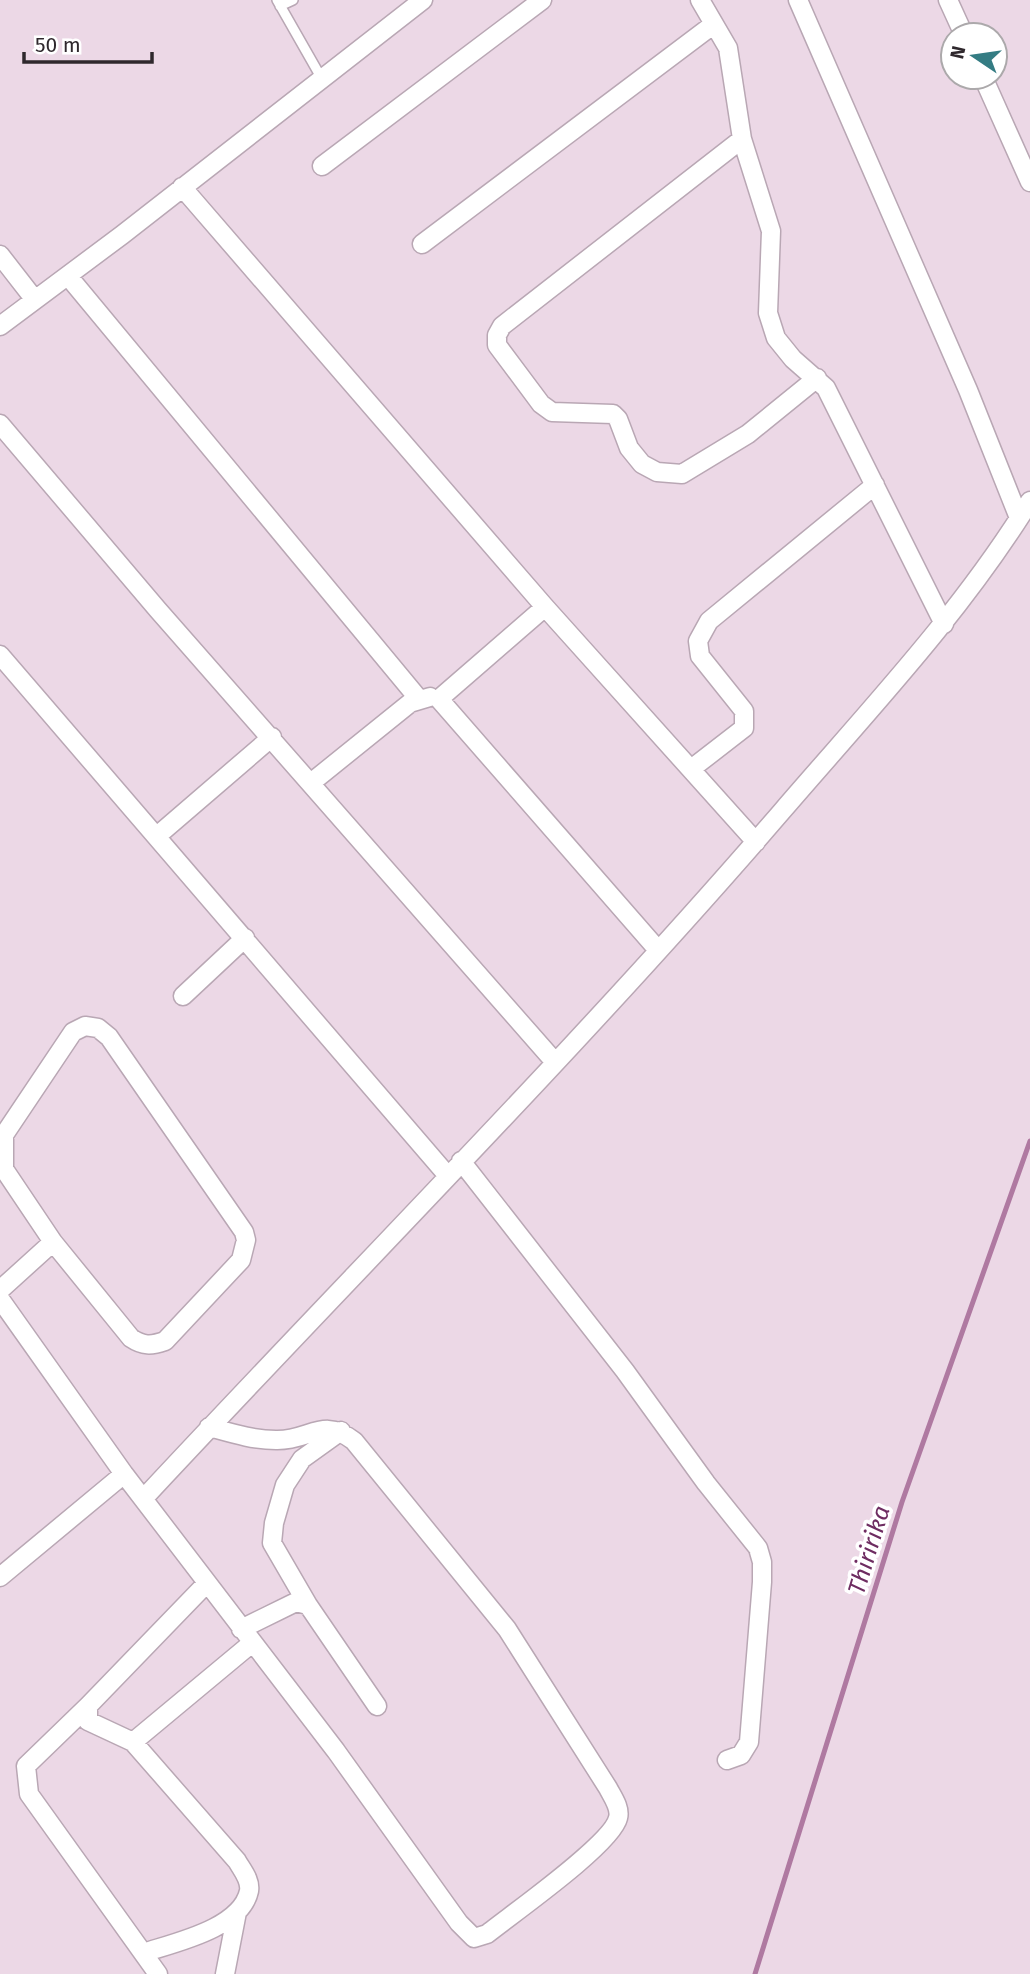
<svg xmlns="http://www.w3.org/2000/svg" width="1030" height="1974" font-family="'Fira Sans',sans-serif">
<rect width="100%" height="100%" fill="#ecd8e6"/>
<g fill="none" stroke-linecap="round" stroke-linejoin="round">
<path stroke="#af79a1" stroke-width="5" d="M755 1974 902 1502 1030 1141"/>
<defs>
<path id="service" d="M277 0 322 79
M280 6 293 0"/>
<path id="minor" d="M700 0 728 48 742 139 771 231 768 313 776 338 793 359 826 388 944 624
M798 0 968 390 1019 518
M948 0 964 35
M983 77 1030 182
M742 139 502 326 497 335V345L541 404 552 412 613 414 618 419 629 448 642 464 657 472 682 474 748 434 817 378
M322 166 542 0
M182 187 545 607 756 842
M422 244 714 24
M0 255 35 300
M68 276 418 698
M0 326 122 235 423 0
M0 424 158 610 554 1061
M545 607 439 699 658 950
M0 655 448 1176
M691 769 744 728V711L700 656 698 641 709 621 875 485
M312 782 410 703 430 697
M157 836 272 737
M183 996 245 938
M85 1026 98 1028 109 1037 244 1232 246 1240 241 1260 165 1341C151 1346 143 1346 131 1338L53 1242 4 1169V1135L73 1032Z
M461 1161 625 1371 706 1483 758 1548 762 1562V1582L749 1742 741 1755 727 1760
M0 1290 53 1242
M0 1299 124 1474 336 1751 459 1923 474 1938 487 1934C512 1914 612 1844 618 1818 621 1808 612 1796 608 1788L507 1629 354 1441C322 1416 310 1441 276 1440 253 1440 231 1433 209 1427
M144 1498C357 1269 579 1047 783 810 869 710 961 613 1030 501
M0 1577 124 1474
M308 1605 272 1543 274 1523 285 1485 302 1459 341 1431
M241 1629 296 1602 308 1605 377 1706
M88 1706 26 1766 29 1794 158 1974
M133 1742 88 1721V1706L206 1584
M143 1953C173 1943 241 1929 249 1891 251 1880 242 1870 237 1861L133 1742 252 1643
M225 1974 237 1912"/>
</defs>
<use href="#service" stroke="#b9a7b4" stroke-width="12"/>
<use href="#minor" stroke="#b9a7b4" stroke-width="21"/>
<use href="#service" stroke="#fff" stroke-width="9"/>
<use href="#minor" stroke="#fff" stroke-width="18"/>
</g>
<g text-anchor="middle" dominant-baseline="central" stroke-width="7" stroke-linejoin="round" paint-order="stroke">
<g font-size="24" font-style="italic" fill="#6e2c61" stroke="#fff">
<text transform="translate(869 1550) rotate(-73)">Thiririka</text>
</g>
</g>
<g transform="translate(974 56) rotate(283)"><circle r="33" fill="#ffffff" stroke="#aca9ab" stroke-width="2"/>
<path d="M0-5L12 26L0 18L-12 26Z" fill="#347c83"/>
<text y="-10" font-size="19" font-weight="bold" text-anchor="middle" fill="#2f282d">N</text>
</g>
<path d="M24 52v10h128v-10" fill="none" stroke="#2f282d" stroke-width="3.5"/>
<text x="35" y="52" font-size="21" fill="#2f282d" stroke="#ffffff" stroke-width="5" paint-order="stroke">50 m</text>
</svg>
